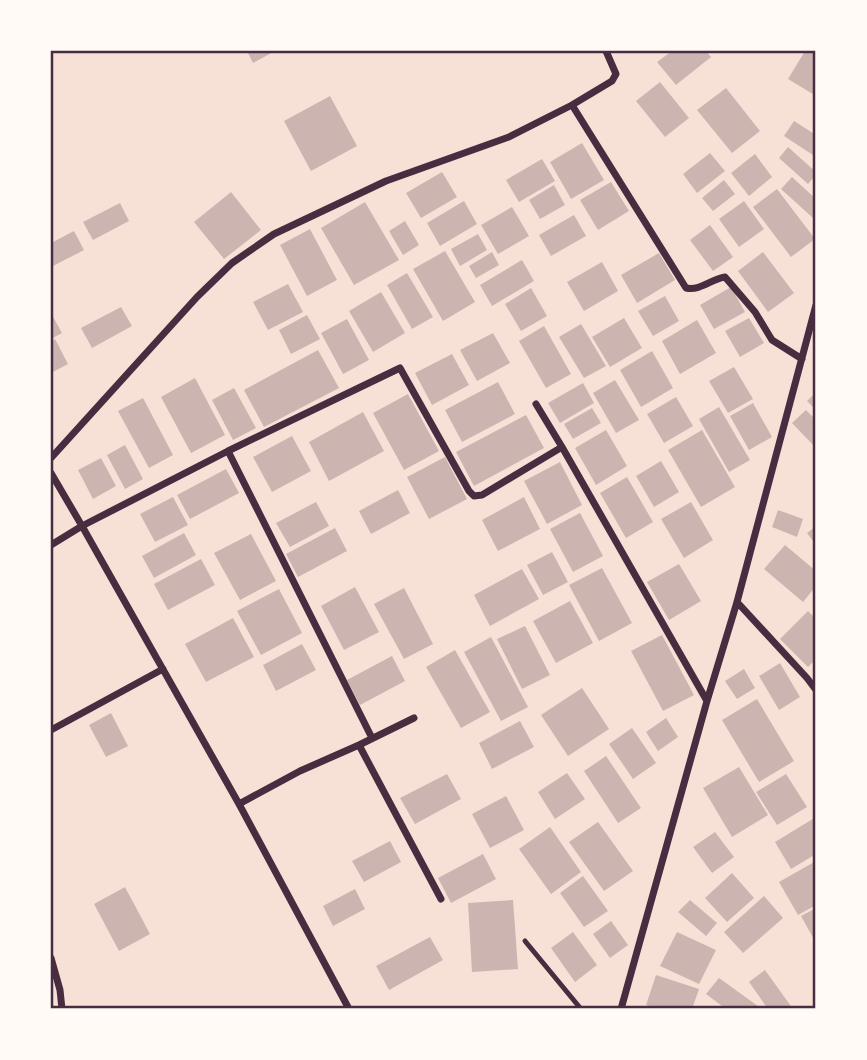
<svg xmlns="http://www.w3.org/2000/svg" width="867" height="1060" font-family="Helvetica,sans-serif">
<rect width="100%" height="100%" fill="#f7e1d7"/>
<path fill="#ccb4b1" d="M247 51H275L253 63Z
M672 51H706L711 57 676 85 657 62Z
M805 51H811L816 54V96L788 79Z
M660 82 689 118 665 137 636 101Z
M726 88 760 131 732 153 697 110Z
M330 96 357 146 311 171 284 121Z
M794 121 816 135V157L784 136Z
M582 143 604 180 571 199 550 162Z
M788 147 816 172V175L808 184 779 158Z
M710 153 725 171 697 193 683 174Z
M755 154 772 177 749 196 731 173Z
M542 159 555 181 519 202 506 180Z
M442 172 457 197 421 218 406 193Z
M792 177 816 199V214L813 218 781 189Z
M724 180 735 194 713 211 702 198Z
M611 182 629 211 598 230 580 200Z
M554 185 565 205 540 219 529 200Z
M777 189 815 239 791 257 753 207Z
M231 192 261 230 224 259 194 222Z
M464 201 477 224 440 246 427 223Z
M744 201 764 229 739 247 719 219Z
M365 202 399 260 354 285 321 228Z
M120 203 129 221 93 240 83 222Z
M512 207 529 236 498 254 481 225Z
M574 215 586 236 551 256 539 235Z
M405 221 419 245 403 255 389 231Z
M710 225 733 257 713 271 690 240Z
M310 229 337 280 307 296 280 245Z
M74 231 84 250 51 267V243Z
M478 234 487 250 460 266 451 249Z
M445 251 475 302 443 321 413 269Z
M492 252 499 265 476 278 469 266Z
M763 252 794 293 768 312 738 271Z
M659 253 675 280 637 303 621 275Z
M522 260 534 281 492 306 480 285Z
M602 262 618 291 584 311 567 282Z
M407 273 433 317 412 329 387 285Z
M288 284 303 312 268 330 253 302Z
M731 287 745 312 714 329 700 305Z
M531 288 547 316 521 331 505 304Z
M381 292 405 333 373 352 349 311Z
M665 296 679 321 653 336 638 311Z
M121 307 132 326 92 348 81 328Z
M51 313 62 333 51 339Z
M307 315 320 339 291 354 279 330Z
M624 318 642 348 610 367 592 337Z
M749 318 764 343 740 357 725 331Z
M347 319 369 360 343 374 321 333Z
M697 320 716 353 680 374 662 341Z
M581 324 606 366 584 378 559 337Z
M544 326 571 374 546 388 519 341Z
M493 333 510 363 477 381 460 350Z
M55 339 68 364 51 373V342Z
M318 350 339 388 264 427 244 390Z
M652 351 673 388 641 407 620 370Z
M452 354 469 385 432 405 415 373Z
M734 367 753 399 728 413 709 381Z
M195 378 225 435 191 453 161 397Z
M615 380 639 420 616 433 593 393Z
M498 382 515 414 462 442 445 410Z
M583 383 594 403 560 423 548 403Z
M234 388 256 428 233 440 212 400Z
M816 392V410L807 401Z
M408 394 439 451 404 470 373 413Z
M676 397 693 426 664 443 647 414Z
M143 398 173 455 149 468 118 411Z
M753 403 772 437 749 450 730 416Z
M719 407 750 460 729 472 699 419Z
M592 408 601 423 573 439 564 424Z
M806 410 816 420V448L792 423Z
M363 412 384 451 329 481 309 442Z
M526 415 544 448 474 486 456 452Z
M606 430 627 466 596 485 575 448Z
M702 430 735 487 701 507 668 450Z
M292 436 311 471 272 492 253 457Z
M125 445 143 479 125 489 107 455Z
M445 457 467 499 429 519 407 477Z
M101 458 116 486 93 499 78 470Z
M661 461 679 492 654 507 636 476Z
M560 462 582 505 547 524 524 481Z
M226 469 239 493 190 519 177 495Z
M627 477 653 522 626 538 600 493Z
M398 490 410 513 371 534 359 511Z
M173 497 188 525 155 542 140 514Z
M524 497 540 529 498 551 482 520Z
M316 502 329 526 290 547 276 523Z
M691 502 713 540 684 558 661 519Z
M778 510 803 519 797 537 772 527Z
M580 513 603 556 573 572 550 529Z
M816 526V545L807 533Z
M335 528 347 551 298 577 286 554Z
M184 533 196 555 154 578 142 556Z
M251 534 276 581 240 600 214 553Z
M785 545 816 571V586L803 602 764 569Z
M552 552 568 582 543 595 527 565Z
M201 559 215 585 168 610 154 584Z
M679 564 701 601 669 620 647 582Z
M602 568 632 623 599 641 569 585Z
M522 569 539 599 490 626 474 595Z
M355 587 379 632 344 650 321 606Z
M404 588 433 644 404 659 374 604Z
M279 589 302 633 261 655 237 611Z
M570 601 593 643 556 663 533 621Z
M808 611 816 619V659L808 667 780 639Z
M233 618 254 657 206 682 185 644Z
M525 626 550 675 522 689 497 639Z
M662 635 694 695 663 711 631 651Z
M491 637 528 707 501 721 464 652Z
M302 644 316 670 276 691 263 665Z
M455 650 490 712 461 728 426 667Z
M392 656 405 681 360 705 347 680Z
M780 663 800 697 779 710 759 676Z
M744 669 755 688 737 699 725 681Z
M582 688 609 729 568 756 541 715Z
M757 699 794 761 759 782 722 720Z
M111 713 128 746 106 757 89 725Z
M666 718 678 737 658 751 646 732Z
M520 721 534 747 492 769 479 743Z
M632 728 656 763 633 779 609 744Z
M606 756 641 808 618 823 584 771Z
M739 767 768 815 732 837 703 788Z
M567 773 585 799 555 819 538 792Z
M447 774 461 799 415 824 400 798Z
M786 774 807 807 777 825 756 792Z
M506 796 524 830 490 848 472 814Z
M816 817V854L791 869 775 842Z
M598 822 633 871 604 891 569 842Z
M550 827 581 872 551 894 519 849Z
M715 832 734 857 712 873 693 847Z
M390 841 401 862 364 882 352 861Z
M483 854 496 879 451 903 438 878Z
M816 861V905L798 915 779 882Z
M732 873 754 898 727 922 705 898Z
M583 876 608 911 584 927 560 893Z
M125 887 150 934 119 951 94 904Z
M355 889 365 909 333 926 323 906Z
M764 896 783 918 743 953 724 932Z
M513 900 518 969 472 972 468 903Z
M690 900 717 923 706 936 678 912Z
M816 908V943L801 916Z
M611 921 628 945 610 958 593 934Z
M573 932 597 965 575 982 551 948Z
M677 932 716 950 699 984 660 966Z
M430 937 443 960 389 990 376 966Z
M765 970 793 1009H768L749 982Z
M656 975 699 989 692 1009H661L646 1005Z
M719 978 762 1009H726L706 994Z"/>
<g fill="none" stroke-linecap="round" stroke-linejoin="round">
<path stroke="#4a2c40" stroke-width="5" d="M525 941 581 1009"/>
<path stroke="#4a2c40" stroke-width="7" d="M572 105 686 288C701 291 711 279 725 277L755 312 772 340 802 359
M536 404 562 447 707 701
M228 451 372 738
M51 458 197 297 232 263 274 234 386 181 509 137 572 105 612 81 616 74 606 51
M51 473 82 526 239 804 349 1009
M51 545 82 526 228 451 400 368 469 491 474 496 482 495 562 447
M737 602 807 678 816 690
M51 730 163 669
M359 745 441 899
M239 804 300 771 359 745 414 718
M51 958 60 990 62 1009
M621 1009 707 701 737 602 816 305"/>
</g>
<rect width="867" height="1060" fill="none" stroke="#fffaf5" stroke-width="105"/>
<rect x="52" y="52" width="762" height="955" fill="none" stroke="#4a2c40" stroke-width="2.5"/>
</svg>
